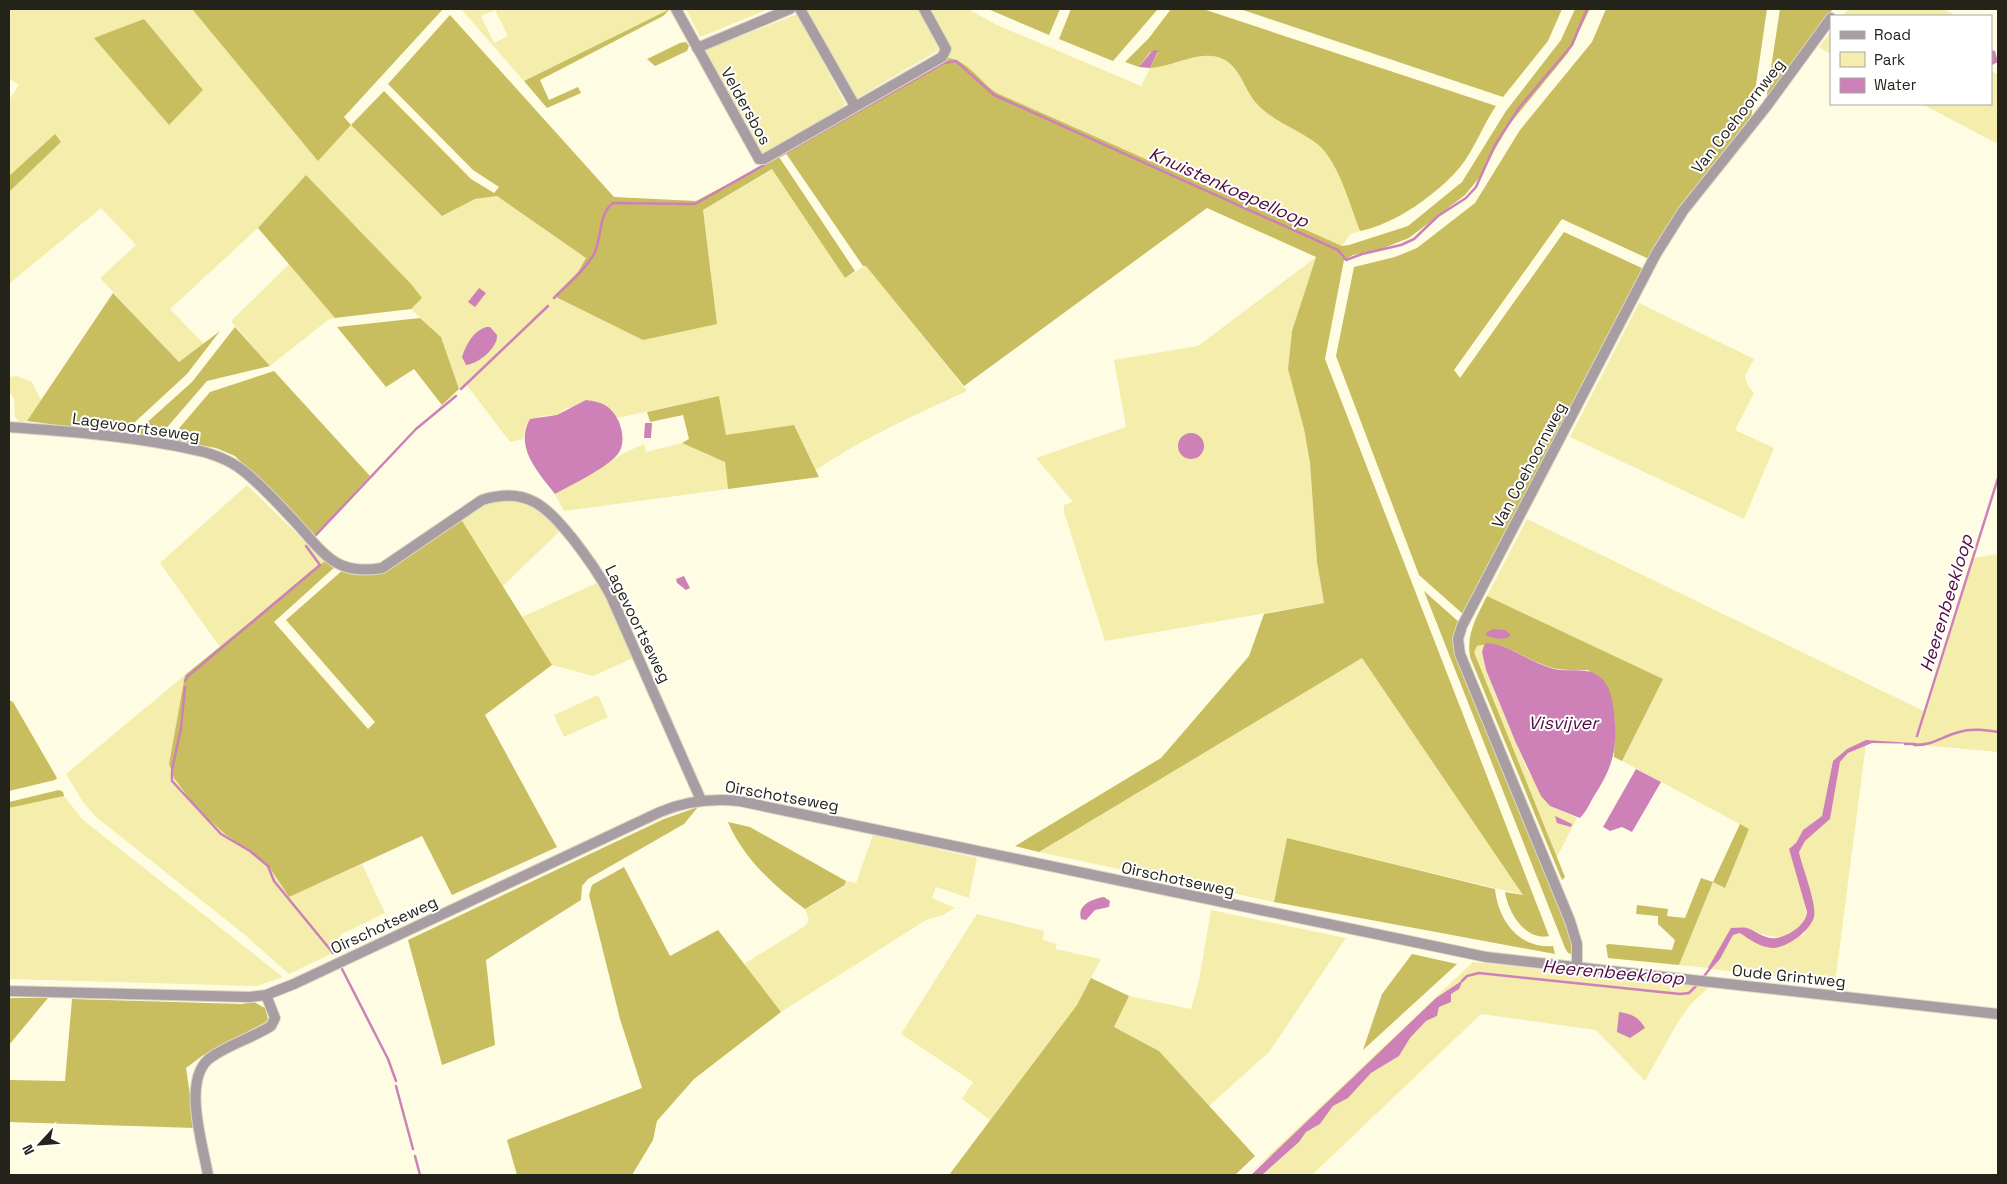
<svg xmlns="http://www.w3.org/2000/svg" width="2007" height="1184" font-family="'Space Grotesk',sans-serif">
<rect width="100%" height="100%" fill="#fffce4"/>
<path fill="#f4edab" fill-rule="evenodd" d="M10 9H192L262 93 333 145 351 125 442 216 475 199 497 196 586 258 578 272 717 324 703 210 773 169 845 278 866 265 967 391C915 415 863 438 816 470L794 425 726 436 719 396 617 418 612 409 567 408 557 415 541 416 526 425 523 439 510 442 466 384 459 389 441 337 411 309 422 298 306 175 258 228 170 309 204 344 179 362 100 278 136 245 101 208 9 284V192L61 142 54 135 9 176V100L19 85 9 78ZM95 38 179 61 203 90 169 125ZM469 342 490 350 468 365 462 357Z
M461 9H670L524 81ZM495 10 508 36 494 43 481 16Z
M686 9H769L700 37Z
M809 9H920L940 46 939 50 854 100 805 10Z
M930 9H968L997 25 1141 86 1150 68C1172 67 1196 51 1218 57 1240 64 1243 88 1256 103 1272 121 1297 129 1316 143 1338 159 1350 206 1360 231L1350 234 1342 246 999 94 975 75 945 59 949 46Z
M1848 9H1943L1957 16H1842Z
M797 14 845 103 844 106 761 156 704 57 707 50Z
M1831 32V54L1819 47Z
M1991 71 1998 75V144L1922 104H1991Z
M1316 257 1292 331 1288 369 1304 429 1310 463 1317 562 1324 603 1105 641 1064 512V505L1073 502 1036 458 1126 427 1114 360 1198 346Z
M289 264 335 318 328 320 270 366 231 321Z
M1639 303 1754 359 1745 376 1748 386 1754 393 1735 430 1774 448 1744 519 1570 437Z
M17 376 32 382 41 400 27 421 20 423 15 417 14 398 9 391V377Z
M682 443 725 462 728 489 564 511 555 494C585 478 612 457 644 444L646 452Z
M247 485 325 561 220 647 160 563Z
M497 497 533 503 564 527 503 586 459 516Z
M1527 519 1926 712 1974 558 1998 554V752L1866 740 1833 761 1822 816 1803 830 1796 843 1807 919C1777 953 1764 928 1732 928L1708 968 1679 965 1713 882 1725 887 1749 829 1622 761 1662 679 1487 596Z
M601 581 635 657 593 676 552 665 522 617Z
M1487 643 1484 645 1482 652 1486 670 1527 769 1550 806 1577 818 1557 857 1474 652 1477 646Z
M1362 658 1524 895 1287 838 1274 902 1039 852Z
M185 675 169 764 170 771 185 795 206 818 226 835 268 865 289 897 362 864 385 913 342 934 338 940 341 949 289 974 244 934 96 817 83 802 66 774Z
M598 695 608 717 564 737 554 715Z
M1866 744 1835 983 1711 969 1720 959 1733 935 1740 933 1759 945 1804 935 1814 907 1799 852 1805 841 1830 819 1840 762 1848 753Z
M64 796 83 820 283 977 257 986 9 979V808Z
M873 835 977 858 969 898 936 887 932 898 955 908 943 915 926 920 781 1012 744 964 805 926 809 920 805 909 845 886 847 881 856 883Z
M1211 910 1346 938 1269 1052 1209 1106 1159 1051 1114 1027 1129 996 1191 1009 1199 980Z
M977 914 1044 931 1043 940 1057 944 1055 949 1101 959 1077 1005 990 1120 962 1099 973 1082 901 1034Z
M1473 962 1709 987 1690 1005 1678 1022 1645 1081 1596 1030 1481 1014 1312 1175H1262L1299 1142 1306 1132 1320 1124 1333 1106 1348 1098 1371 1073 1399 1056 1410 1038 1426 1021 1437 1016 1439 1007 1436 998 1283 1146 1248 1175Z"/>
<path fill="#c8bd5f" d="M192 9H443L344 117 351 125 384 91 471 179 494 193 499 187 473 170 388 84 450 15 614 197 696 201 779 157 855 271 845 278 772 169 703 210 717 324 643 340 554 296 578 272 586 258 497 196 475 199 442 216 351 125 318 161Z
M670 9 663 16 540 80 549 100 578 87 581 93 547 108 524 81Z
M988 9H1060L1049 35Z
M1071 9H1158L1113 61 1059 39Z
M1171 9H1203L1496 106C1483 125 1475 148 1461 166 1439 193 1394 225 1360 231 1350 206 1338 159 1316 143 1297 129 1272 121 1256 103 1243 88 1240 64 1218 57 1196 51 1172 67 1150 68L1158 52H1150L1139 67 1125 62 1149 38Z
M1240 9H1562L1548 41 1503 97Z
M1575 9H1590L1568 53 1508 126 1479 178 1465 195 1409 238 1381 249 1353 255 1344 260 1325 359 1549 936C1525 941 1508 912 1505 892L1523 895 1362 658 1039 852 1015 846 1161 758 1249 656 1264 614 1324 603 1317 562 1310 463 1304 429 1288 369 1292 331 1316 257 1207 208 964 386 866 266H863L785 152 949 58C970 62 981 84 999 94L1342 246 1349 245 1408 226 1462 182 1506 111 1561 40Z
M1606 9H1767L1751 119 1649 259 1562 219 1454 370 1460 378 1564 232 1644 269 1463 614 1419 575 1336 356 1353 272 1354 267 1395 257 1417 248 1475 203 1520 130 1592 42Z
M1780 9H1833L1767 96V94Z
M144 19 203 90 169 125 94 38Z
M686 42 689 46 687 51 655 66 647 59 680 43Z
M55 134 61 142 9 192V176Z
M306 175 411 284 422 298 411 309 335 318 258 228Z
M113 293 179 362 220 331 187 374 122 434 27 421Z
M420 318 441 337 459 389 442 405 414 369 386 387 337 327Z
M235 327 270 366 207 381 157 439 133 435 192 382Z
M274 371 370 476 315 536 235 456 216 448 169 440 210 392Z
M719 396 726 435 794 425 819 477 728 489 725 462 682 443 689 439 683 415 650 422 647 412Z
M459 516 552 665 485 715 557 847 452 895 422 836 289 897 268 865 226 835 196 808 174 778 169 764 185 675 325 561 336 566 274 622 368 729 375 722 286 620 344 569 372 572Z
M1424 591 1460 623 1456 641 1573 935 1574 955 1568 953 1565 948Z
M1487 596 1663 679 1622 761 1614 757 1615 725 1611 696 1588 670C1574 670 1560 671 1546 666 1523 658 1502 639 1477 646L1474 652 1565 877 1562 880 1470 657C1466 634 1477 616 1487 596Z
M9 700 13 702 57 778 55 780 9 791Z
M59 790 63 792 64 796 9 808V802Z
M698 807 684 824 588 879 582 886 581 900 486 960 495 1045 442 1065 408 940 664 819Z
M728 822 750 827 846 881 845 885 805 909C774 886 743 858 728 822Z
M1740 824 1749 829 1725 888 1713 882 1679 965 1608 958 1606 945 1609 944 1672 950 1675 940 1658 924V916L1636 914 1637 905 1668 909 1667 916 1685 918 1701 878 1713 882Z
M1287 838 1495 889C1498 920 1519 949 1553 946L1555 954 1274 902Z
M624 867 670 956 718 930 781 1012 694 1079 657 1121 653 1140 632 1175H517L507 1140 642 1088 620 1019 589 895 592 885Z
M1412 954 1457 964 1363 1050 1382 994Z
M1091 978 1129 996 1114 1027 1159 1051 1255 1156 1235 1175H949L1077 1005Z
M9 998H48L9 1045Z
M72 999 242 1004 254 1002 265 1008 268 1019 266 1022 202 1056 186 1068 195 1128 9 1122V1080L65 1081Z"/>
<path fill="#cd81b7" d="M1155 50 1158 51 1150 68 1139 67 1151 52Z
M1991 50 1995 51 1998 62 1992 65Z
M479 288 486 293 475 307 468 302Z
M486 327H490L497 335C498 348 478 364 466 365L462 357C466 345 473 331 486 327Z
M586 400C602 402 612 406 619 422 623 432 625 446 617 455 605 469 571 485 555 494 538 472 514 447 530 419L557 415Z
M645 423H652L651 438H644Z
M1178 446a13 13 0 1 1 26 0a13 13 0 1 1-26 0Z
M684 576 690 588 686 590 677 583 676 579Z
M1493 629 1505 630 1511 635C1505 641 1494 639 1486 635V633Z
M1487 643C1511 645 1530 663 1554 669 1572 673 1590 665 1604 681 1611 690 1613 702 1614 713 1618 748 1613 767 1594 796 1590 803 1586 812 1580 818L1550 806 1541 796 1516 743 1486 670 1482 652 1484 645Z
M1866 740 1927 744 1872 743 1848 753 1840 762 1830 819 1805 841 1799 852C1802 867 1817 903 1814 917 1810 931 1787 948 1772 948 1760 947 1750 940 1740 933L1733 935 1720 959 1711 969 1708 968 1731 928C1736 928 1742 927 1747 928 1756 931 1766 940 1776 938 1789 936 1806 925 1807 912L1789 849 1796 843 1803 830 1822 816 1833 761 1847 749Z
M1636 769 1661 782 1632 832 1622 827 1610 831 1603 827Z
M1555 816 1572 824 1571 827 1557 823Z
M1104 897 1110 901 1109 907 1095 910 1086 920 1081 919C1077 905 1092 899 1104 897Z
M1463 980 1459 989 1451 994V1002L1439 1007 1437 1016 1426 1021 1410 1038 1399 1056 1371 1073 1348 1098 1333 1106 1320 1124 1306 1132 1299 1142 1262 1175H1251L1436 998Z
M1619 1012C1631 1014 1638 1016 1645 1028L1630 1038 1617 1032Z"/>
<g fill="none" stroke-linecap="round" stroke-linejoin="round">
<path stroke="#cd81b7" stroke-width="2.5" d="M780 156 944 63 956 61 994 95 1338 250 1346 260 1362 254 1401 245 1414 239 1438 216 1466 198 1476 187 1495 145 1519 108 1572 45 1587 9
M554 298C568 284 584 271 594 254 602 239 598 214 613 203L695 204 771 161
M461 389 548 306
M316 535 416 429 456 396
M185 681 188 676 320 565 306 546
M185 687 181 728 172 770V781L221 834 250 851 268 866 274 881 333 953
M1917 736 1998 478
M1905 744H1915
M1914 745C1931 746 1943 736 1959 732 1972 728 1985 730 1998 732
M342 969 388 1059 396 1081
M1702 979 1711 967
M1462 981 1467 976 1479 973 1680 994 1689 993 1699 983
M396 1086 413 1149
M415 1156 420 1175"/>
<defs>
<path id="minor" d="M676 9 759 159H764L942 57 946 49 924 9
M800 9 855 106
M697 48 790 9
M9 427C63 431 117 435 171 445 195 450 218 453 238 467 255 478 284 510 298 525 325 555 337 576 382 568L482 500C527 486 546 506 573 539 587 557 599 574 610 594L701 800
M1577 968V944L1570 921 1460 654 1458 639 1462 626 1656 254 1683 211 1766 107 1831 18
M9 991 249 997 266 995 294 984 660 812C686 801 710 798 739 801L1486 957 1998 1014
M208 1175C203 1145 180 1075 213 1056 231 1044 252 1038 271 1026L275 1018 266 995"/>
</defs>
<use href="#minor" stroke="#dcd9c4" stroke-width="12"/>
<use href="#minor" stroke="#a79da3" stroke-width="10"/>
</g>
<g text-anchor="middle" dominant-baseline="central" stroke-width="4" stroke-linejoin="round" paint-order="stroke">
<g font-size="16" fill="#24231a" stroke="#fff">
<text transform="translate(746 106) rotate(61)">Veldersbos</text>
<text transform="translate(1738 116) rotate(-52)">Van Coehoornweg</text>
<text transform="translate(136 427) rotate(8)">Lagevoortseweg</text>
<text transform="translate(1529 465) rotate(-62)">Van Coehoornweg</text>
<text transform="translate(638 624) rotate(64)">Lagevoortseweg</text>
<text transform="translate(782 796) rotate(10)">Oirschotseweg</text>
<text transform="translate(1178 879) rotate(12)">Oirschotseweg</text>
<text transform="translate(384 925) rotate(-25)">Oirschotseweg</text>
<text transform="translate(1789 976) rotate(6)">Oude Grintweg</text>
</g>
<g font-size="18" font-style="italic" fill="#500c42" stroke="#fff">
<text transform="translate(1229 187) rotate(24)">Knuistenkoepelloop</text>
<text transform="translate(1946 603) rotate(-73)">Heerenbeekloop</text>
<text x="1563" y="722">Visvijver</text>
<text transform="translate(1613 972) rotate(5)">Heerenbeekloop</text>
</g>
</g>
<rect width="2007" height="1184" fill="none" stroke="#24231a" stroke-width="20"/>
<rect x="1830" y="15" width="162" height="90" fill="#ffffff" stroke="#a7a7a3"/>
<rect x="1840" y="31" width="25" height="8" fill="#a79da3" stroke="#a7a7a3"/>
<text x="1874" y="40" font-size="15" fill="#24231a">Road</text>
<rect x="1840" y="52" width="25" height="15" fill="#f4edab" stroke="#a7a7a3"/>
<text x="1874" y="65" font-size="15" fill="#24231a">Park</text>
<rect x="1840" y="78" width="25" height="15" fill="#cd81b7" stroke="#a7a7a3"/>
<text x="1874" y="90" font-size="15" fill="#24231a">Water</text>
<g transform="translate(40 1144) rotate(244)" stroke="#ffffff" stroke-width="4" paint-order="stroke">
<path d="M0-4L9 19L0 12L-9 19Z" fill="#24231a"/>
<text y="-8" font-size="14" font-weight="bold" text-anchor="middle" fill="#24231a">N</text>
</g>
</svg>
